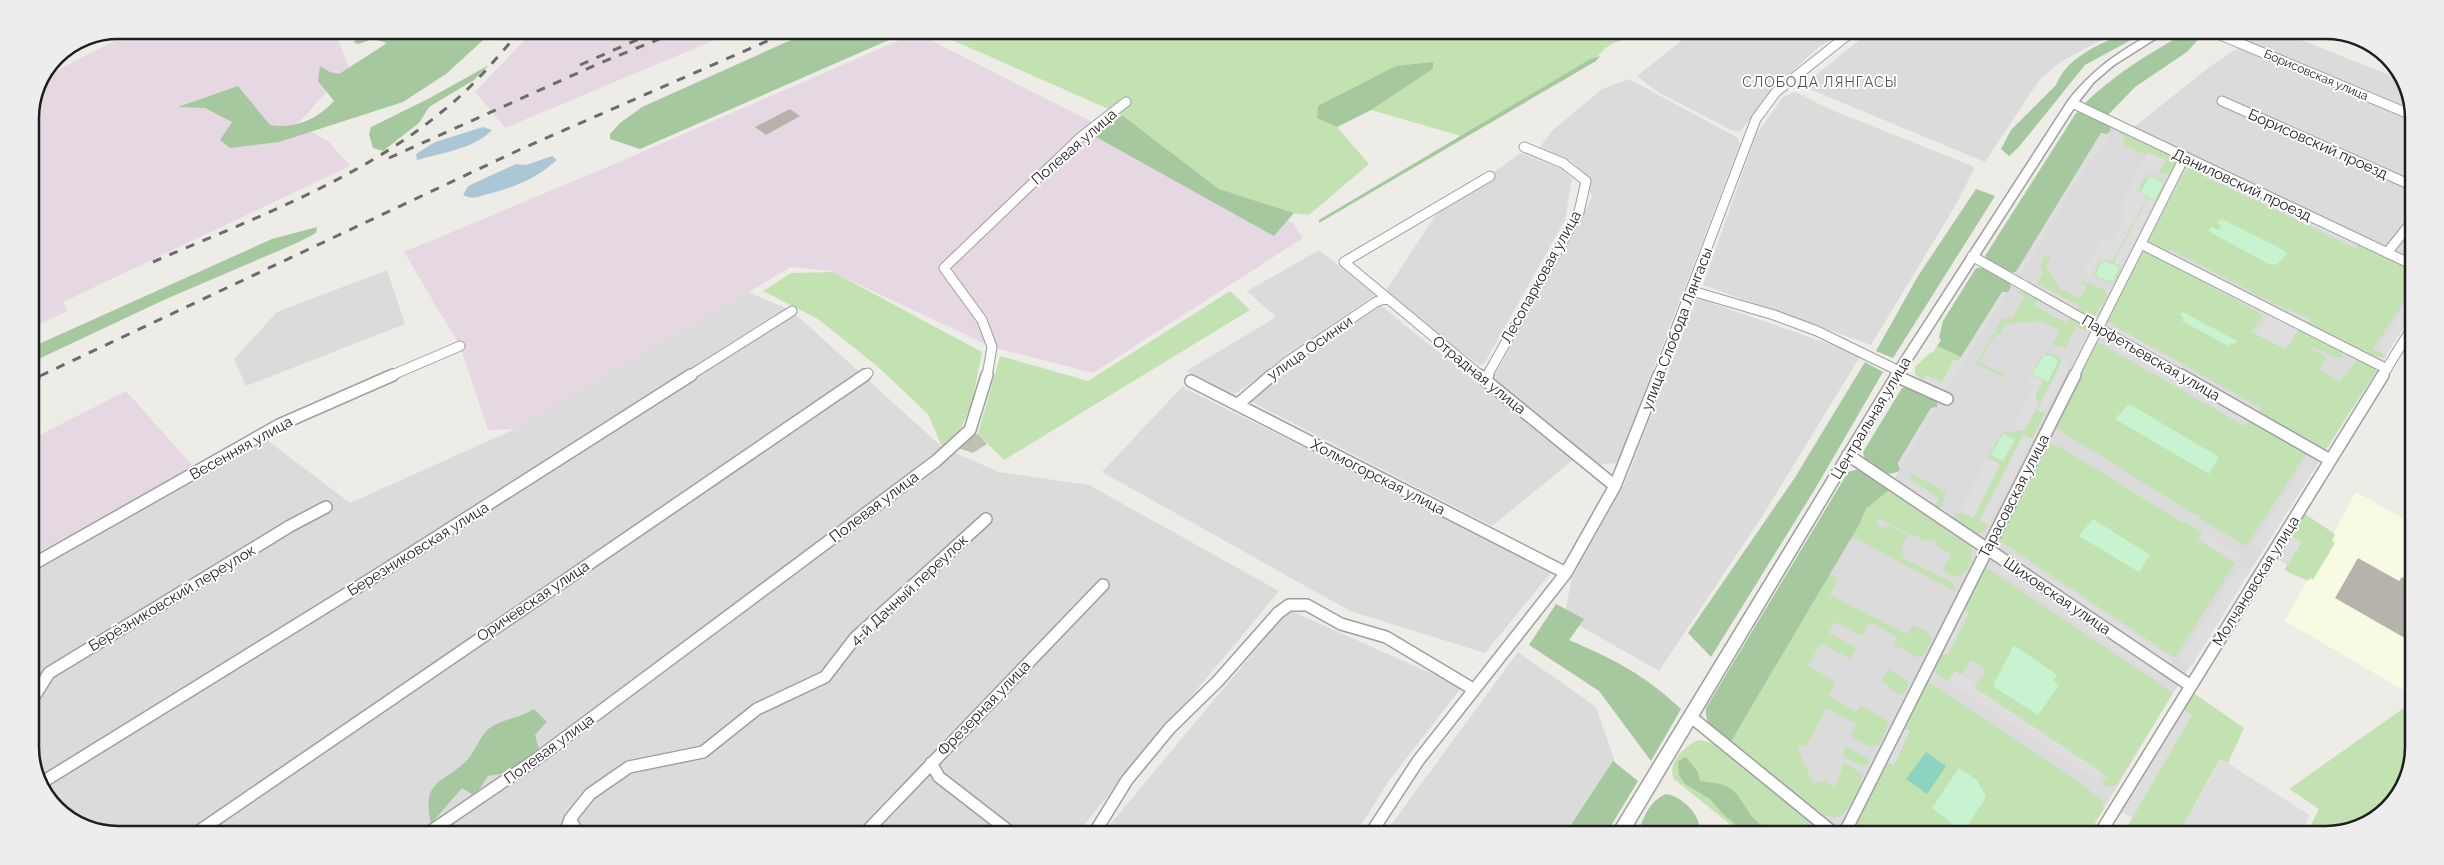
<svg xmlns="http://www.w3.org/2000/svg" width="2444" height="865" font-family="Raleway,sans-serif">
<rect width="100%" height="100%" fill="#eeece6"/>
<path fill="#dcdbdb" d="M1691 33 1841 34 1819 47 1771 91 1740 132 1731 130 1656 91 1637 76Z
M1867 34H2113L2062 61 2040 79 1985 162 1802 86Z
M2260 34H2286L2402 80 2414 111 2413 260 2134 127 2212 65Z
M1629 79 1738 138 1740 144 1617 463 1597 465 1498 387 1495 375 1592 198 1585 174 1572 161 1539 148 1552 131 1602 89Z
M1795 92 1829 109 1975 167 1958 201 1871 345 1703 285 1756 135 1783 97Z
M2108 124 2413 269 2412 314 2173 693 2088 835 1842 834 1730 743 1859 525 1866 509 1889 490 1942 383 2002 292 2011 287 2016 272 2032 244 2101 133 2111 130Z
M1521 153 1562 169 1572 179 1565 220 1484 364 1479 365 1394 301 1385 292 1437 213Z
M1319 250 1375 295 1232 396 1186 371 1276 317 1247 291Z
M387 270 405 324 246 386 234 359 277 312Z
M748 292 792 311 942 447 999 472 1089 485 1279 591 1078 832 90 830 48 801 30 754V573L267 440 350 503 515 429Z
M1697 298 1861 355 1763 515 1659 671 1564 617 1572 578 1625 483Z
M1380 305 1573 460 1492 526 1248 400 1290 365Z
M1182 387 1553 570 1485 653 1350 611 1102 472Z
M1289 610 1462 687 1390 779 1356 833H1103Z
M1518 652 1596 707 1621 779 1594 834 1385 833Z"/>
<path fill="#e6d8e2" d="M144 30H334L349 67 294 128 314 133 329 142 350 166 63 302 68 311 30 328V112L46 76 130 33Z
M533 31H736L505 128 475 92Z
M916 33 1293 223 1303 238 1093 373 992 347 830 271 791 267 515 429 488 430 460 346 404 252 619 162Z
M126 391 193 466 30 559V440Z"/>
<path fill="#f7fbe2" d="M2356 492 2411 523 2410 694 2285 621Z"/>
<path fill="#bfc1b2" d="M978 434 987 444 973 453 958 448 972 435Z"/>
<path fill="#c3e2b2" d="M934 32 1642 33C1631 39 1616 39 1606 48 1599 54 1599 57 1590 59L1461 136 1371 110 1433 69 1317 118 1337 127 1369 164 1309 215 1294 213 1219 189 1122 115Z
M2121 132 2177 157 2178 161 2170 175 2158 173 2165 160 2147 152 2146 155 2122 145 2126 139 2119 134Z
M2189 164 2206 171 2203 176 2355 248 2359 243 2413 269V289L2373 349 2386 355 2385 357H2373V355L2307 325 2311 319 2275 304 2170 249 2166 255 2147 243Z
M2149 176 2161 180 2165 185 2156 202 2149 198 2114 262 2122 266 2115 281C2108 284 2098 280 2094 273L2100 262 2105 260 2112 261 2147 198 2139 190 2145 178Z
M2146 251 2261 314 2262 318 2251 332 2286 349 2299 329 2334 346 2342 353 2343 357H2337L2314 348 2312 350 2327 357 2319 370 2340 381 2357 359 2375 366 2376 372 2326 448 2323 450 2256 415 2261 408 2106 321 2141 253Z
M2046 255 2051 257 2046 266 2060 289 2080 298 2087 286 2081 283 2082 281 2105 290 2107 297 2093 318 2076 313 2080 306 2036 283 2043 273 2040 265Z
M833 272 982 352 972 403 961 428 942 447 928 414 877 366 818 319 763 291 791 273Z
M1230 291 1250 310 1004 460 978 434 1000 356 1088 381Z
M2020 291 2027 292 2039 299 2033 305 2066 323 2072 317 2085 326 2088 332 2076 326 2065 348 2052 345 2060 330 2040 321 2005 324 1999 335 1996 334 1979 362 2005 374 2003 377 1976 364 2002 319 2013 318 2024 297 2017 292Z
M2096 341 2244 426 2250 420 2307 452 2246 547 2201 519 2198 514 2192 513 2054 427Z
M1937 346 1961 357 1958 361 1954 360 1942 383 1927 376 1924 381 1915 375V367L1931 352 1933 353Z
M2047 353 2055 355 2062 361 2037 410 2045 413 2032 439 2023 435 1980 520 1989 525C1981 542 1958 530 1954 515L1962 513 1973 518 2000 464 1987 458 2002 433 2025 430 2035 396 2043 381 2031 375 2041 356Z
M2046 442 2062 448 2181 522H2185L2203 533 2198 540 2235 563 2175 658 1997 539Z
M1913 474 1947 492 1942 503 1945 505 1939 508 1932 507 1940 499 1909 478Z
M1889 490 1970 546C1977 562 1961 590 1943 569L1951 554 1939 548 1935 540 1921 541 1919 537 1911 535 1879 518 1876 524 1886 530 1888 525 1908 536C1901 544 1900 552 1906 560L1953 582 1955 591 1852 537 1866 509Z
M2305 514 2335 534 2332 541 2335 543 2313 580 2310 578 2308 581 2284 570 2301 543 2289 535 2301 515Z
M1983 565 2173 693 2116 785 2110 787 2102 784 2107 776 1974 687 1986 670 1971 660 1961 675 1955 671 1948 681 1940 677 1933 668 1940 651 1948 655 1969 613 1962 609Z
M1830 574 1838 579 1830 595 1907 634 1913 625 1928 632 1932 639 1924 655 1918 658 1893 644 1897 637 1870 622 1862 636 1835 622 1829 633 1856 648 1850 659 1821 643 1808 665 1836 682 1828 696 1856 712 1861 705 1889 722 1879 745C1870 750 1860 741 1851 736L1856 724 1826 708 1807 745 1797 747 1813 783 1824 781 1834 787 1843 767 1842 764H1848L1862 774C1862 786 1848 816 1835 818L1823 814 1731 741Z
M1888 669 1907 680 1908 687 1902 696 1889 689 1890 686 1881 681Z
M1930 683 2090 790V792L2102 800 2104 808 2088 835 1866 834 1855 826 1886 761 1893 765 1910 731 1902 727 1926 684Z
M2192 692 2244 728 2228 763 2220 759 2178 835H2122L2191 716 2181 709Z
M2408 705 2410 706 2409 775 2380 817 2327 835H2306L2319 809 2289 789Z
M1699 740 1712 743 1826 834H1742L1674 779C1666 764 1685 745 1699 740Z
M1846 746 1868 759 1869 765 1861 766 1842 755Z"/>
<path fill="#a6c89f" d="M370 31H493L446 74 403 102 279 142 230 148 220 140 232 122 205 108 178 107 238 86 270 125C295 129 316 120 334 101L318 81 320 66 330 72 339 74 387 43 373 39 358 44 353 42Z
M811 31H849L851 34 857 32H907L640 149 610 139V134L620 123 642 107Z
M2123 34H2142L2085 65 2018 148 2009 156 2001 149 2011 130 2056 85C2067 57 2098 45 2123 34Z
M2183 34H2203L2187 52 2135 87 2107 116 2083 105C2112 76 2147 55 2183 34Z
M1600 56 1596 61 1319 223V220L1590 59Z
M1433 62V69L1371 110 1337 127 1317 118 1318 106 1396 66Z
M489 65 474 80 429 107 419 123 383 151 373 148 369 134 371 127 428 99Z
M2080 112 2108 124 2111 130 2107 134 2101 133 2016 272 2009 273 1986 260 1985 256 2076 113Z
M1122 115 1219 189 1294 213 1274 236 1096 137 1104 128Z
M1976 189 1995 196 1893 358 1876 351 1918 276Z
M317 227 316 233 299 242 166 299 30 363V348L272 239Z
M1976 268C1987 266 2001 276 2010 282L2011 287 2008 292H2002L1961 357 1937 346 1941 340 1939 338 1943 321Z
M1865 362 1883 372 1815 489 1711 657 1688 633 1794 479Z
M1908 387 1933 397 1937 401V407L1931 408 1898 463 1900 470C1887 480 1875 467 1865 460L1863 452 1902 388Z
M1859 469 1889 490 1866 509 1859 525 1730 743C1717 732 1704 726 1706 708L1848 472Z
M1556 604 1584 619 1569 640C1617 661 1642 673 1681 709L1651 761 1599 691 1529 645Z
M534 709 547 722 535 735 539 749 507 773 488 776 475 796 462 788 431 824C421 777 443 786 469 758 476 750 481 733 491 727 503 719 520 718 534 709Z
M1686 757 1698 772 1700 781C1707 783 1716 782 1723 785 1743 791 1745 817 1764 826 1777 832 1795 831 1810 834H1747L1723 814 1710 799 1685 784 1679 775 1678 761Z
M1613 761 1638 781 1606 834 1572 833 1571 825Z
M1666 794C1683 797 1703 816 1699 834H1638C1643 818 1649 801 1666 794Z"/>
<path fill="#c8f3d1" d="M2149 177 2157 179 2163 184 2155 200 2141 192Z
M2221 219 2283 250 2287 254 2276 265 2269 264 2208 231 2212 227 2218 230 2222 226 2217 223Z
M2104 261 2120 267 2112 281 2099 278 2096 274 2101 263Z
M2183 312 2237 341 2234 345 2231 343 2228 346 2182 321 2184 318 2180 315Z
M2044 355 2052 356 2058 361 2048 382 2032 374Z
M2129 404 2219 457 2209 474 2115 419Z
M2003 434 2015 440 2003 461 1991 455Z
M2093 519 2150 555 2139 572 2079 536Z
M2014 645 2057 675 2053 681 2059 685 2038 715 1993 686Z
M1959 768 1977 780 1986 797 1968 825H1954L1932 808Z"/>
<path fill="#8dd3c2" d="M1926 752 1946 766 1927 794 1906 779Z"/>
<path fill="#dedede" d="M2101 133 2110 135 2083 172 2022 274 2016 272Z
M2148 152 2166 160 2158 173 2147 169 2136 190 2147 197 2112 261 2098 258 2090 274 2085 276 2084 272 2100 242 2113 240 2125 217 2120 207Z
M2206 171 2359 243 2356 247 2204 174Z
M2148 198 2156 201 2122 266 2114 262Z
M2154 254 2299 329 2286 349 2255 334 2267 320 2266 314Z
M2002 292H2008L1945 391 1923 381 1926 376 1942 382 1954 360 1959 361Z
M2413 296 2412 314 2386 355 2377 351Z
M2117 329 2259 410 2256 415 2114 334Z
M2112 340 2250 420 2246 424 2110 345Z
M2062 361 2070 365 2045 413 2037 410Z
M2031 375 2043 381 2035 396 2039 403 2025 430 2011 431 2035 385 2028 379Z
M1937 407 1901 468 1898 463 1931 408Z
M2023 435 2032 439 1989 525 1980 520Z
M1987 458 2000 464 1973 518 1960 511Z
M2305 463 2314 468 2263 550 2253 544Z
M1907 480 1938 502 1932 507 1901 485Z
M2203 533 2240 555 2237 561 2199 538Z
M2289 535 2301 542 2287 565 2274 557Z
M2013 553 2173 659 2168 667 2008 558Z
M2003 565 2164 673 2159 680 1998 571Z
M2239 567 2249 572 2191 667 2179 660Z
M1962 609 1969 612 1947 655 1940 651Z
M1955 671 1976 684 1974 687 2101 772 2096 780 1948 681Z
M2178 707 2192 715 2132 818 2116 808Z
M1902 727 1910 731 1894 765 1886 761Z
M2221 759 2310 815 2300 835H2178Z"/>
<path fill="#abc7d6" d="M483 127 492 130C474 149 441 153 417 160L416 154 435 142Z
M552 156 557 160C533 180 518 186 488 194 478 197 473 200 463 195L468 186 516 164 526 165Z"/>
<path fill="#b7b2ac" d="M790 109 800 116 766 135 755 127Z
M2358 558 2399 581 2402 577 2411 582 2410 641 2335 598Z"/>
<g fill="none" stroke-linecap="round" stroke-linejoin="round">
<defs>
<path id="minor-far1" d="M2218 34 2414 116
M2222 101 2413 186
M2072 103 2413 265
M2141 244 2387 369
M2387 253 2413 220
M1972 256 2183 376
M1692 291 1774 315 1817 331 1899 371
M390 376 460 346
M689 376 792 311
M863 376 868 373
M987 376 992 347 982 320 944 268 1082 136 1126 102
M1270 376 1287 362 1376 302 1387 298
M1481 376 1344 262 1490 176
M1487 376 1579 212 1586 181 1563 163 1524 147
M1658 376 1756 119 1776 92 1849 34
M2074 376 2184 158
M2382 376 2412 328"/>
<path id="minor" d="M1479 375 1615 486
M2181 375 2330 460
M1896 376 1947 399
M1485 380 1488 375
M1191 381 1566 573
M1237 405 1272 375
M1848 455 2191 686
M30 566 279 425 393 375
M30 703 49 673 290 526 326 507
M1690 716 1835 834
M931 763 939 777 1010 832
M41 783 374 577 691 375
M570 819 577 831
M199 831 865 375
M431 831 538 758 936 461 970 430 987 375
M566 831 570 819 590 794 629 767 703 752 757 709 825 677 855 638 986 519
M866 832 1103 585
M1095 832 1127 780 1170 728 1218 681 1278 613 1289 605H1307L1341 624 1386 637 1473 689
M1371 833 1418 761 1566 573 1615 486 1659 375
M1844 834 2075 375
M2099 835 2383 375"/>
<path id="tertiary" d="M2151 34H2163L2114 65 2094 82 2076 105 1903 374 1628 834H1611L1895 368 2068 101C2091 71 2118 52 2151 34Z"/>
</defs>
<use href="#minor-far1" stroke="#9f9f9f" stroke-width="11"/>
<use href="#minor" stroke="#9f9f9f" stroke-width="14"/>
<use href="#tertiary" stroke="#9f9f9f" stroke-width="3"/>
<use href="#minor-far1" stroke="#fff" stroke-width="9"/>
<use href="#minor" stroke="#fff" stroke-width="11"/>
<use href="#tertiary" fill="#fff" fill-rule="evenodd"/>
<path stroke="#6c6c6c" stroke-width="3" stroke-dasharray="9 9" stroke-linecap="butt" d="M580 65 657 31
M389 158 600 63 679 31
M153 262C252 219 360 180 444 110 473 87 496 59 520 31
M40 376 519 150 790 31"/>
<path stroke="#6c6c6c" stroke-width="4.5" stroke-dasharray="11 11" stroke-linecap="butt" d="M30 381 43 375"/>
</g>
<g text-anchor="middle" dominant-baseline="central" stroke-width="4" stroke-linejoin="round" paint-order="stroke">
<g font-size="12" fill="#1e1e1e" stroke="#fff">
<text transform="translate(2316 75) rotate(23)">Борисовская улица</text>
</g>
<g font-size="14" letter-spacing="1" fill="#515151" stroke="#fff">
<text x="1820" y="82">СЛОБОДА ЛЯНГАСЫ</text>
</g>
<g font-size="15" fill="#1e1e1e" stroke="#fff">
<text transform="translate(2318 144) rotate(24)">Борисовский проезд</text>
<text transform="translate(1074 147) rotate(-41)">Полевая улица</text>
<text transform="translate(2242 185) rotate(25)">Даниловский проезд</text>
<text transform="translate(1541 277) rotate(-61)">Лесопарковая улица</text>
<text transform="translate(1677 329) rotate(-69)">улица Слобода Лянгасы</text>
<text transform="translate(1310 348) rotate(-35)">улица Осинки</text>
<text transform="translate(2151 358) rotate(30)">Парфетьевская улица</text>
<text transform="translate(1479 375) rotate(39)">Отрадная улица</text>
<text transform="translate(1871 418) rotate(-59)">Центральная улица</text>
<text transform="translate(241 448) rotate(-29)">Весенняя улица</text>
<text transform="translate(1378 477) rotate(27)">Холмогорская улица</text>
<text transform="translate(2014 496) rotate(-63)">Тарасовская улица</text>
<text transform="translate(874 507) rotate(-37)">Полевая улица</text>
<text transform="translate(418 549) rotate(-32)">Березниковская улица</text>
<text transform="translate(2256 581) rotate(-58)">Молчановская улица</text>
<text transform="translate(909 590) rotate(-43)">4-й Дачный переулок</text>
<text transform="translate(2057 596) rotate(34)">Шиховская улица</text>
<text transform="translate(172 598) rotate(-31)">Берёзниковский переулок</text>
<text transform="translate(533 601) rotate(-34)">Оричевская улица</text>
<text transform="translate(984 708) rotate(-46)">Фрезерная улица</text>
<text transform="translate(549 749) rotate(-36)">Полевая улица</text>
</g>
</g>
<path d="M0 0H2444V865H0ZM118 39H2326A79 79 0 0 1 2405 118V747A79 79 0 0 1 2326 826H118A79 79 0 0 1 39 747V118A79 79 0 0 1 118 39Z" fill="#ededed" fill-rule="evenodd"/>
<path fill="none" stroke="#1e1e1e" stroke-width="2.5" d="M118 39H2326A79 79 0 0 1 2405 118V747A79 79 0 0 1 2326 826H118A79 79 0 0 1 39 747V118A79 79 0 0 1 118 39Z"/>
</svg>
